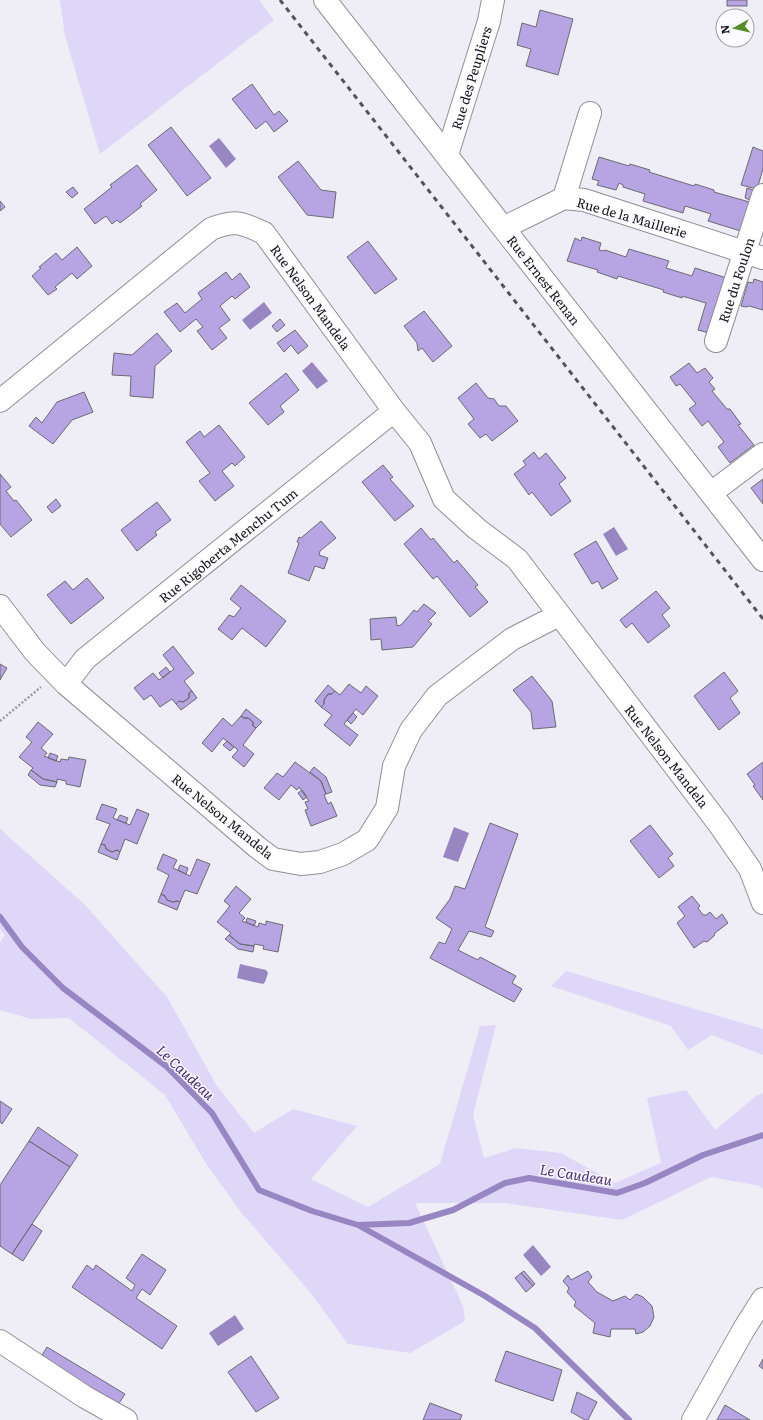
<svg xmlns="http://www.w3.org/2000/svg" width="763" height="1420" font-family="Literata,serif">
<rect width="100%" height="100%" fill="#efedf6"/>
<path fill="#dfd7f8" d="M60 0H259L274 20 100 154 65 36Z
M0 829 85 905 167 997 217 1086 254 1133 293 1109 357 1126 311 1179 368 1207 440 1164 480 1026 496 1025 473 1115 484 1158 516 1148 561 1153 615 1183 661 1163 647 1098 686 1090 715 1130 756 1096 763 1093V1190L760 1186 711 1177 622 1220 504 1203H415L463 1306 465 1321 410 1353 348 1344 309 1291 240 1211 205 1162 165 1095 69 1018 31 1019 0 1010V942L5 935 0 929Z
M566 971 763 1029V1055L712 1035 688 1050 671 1026 551 986Z"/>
<path fill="#9786c2" d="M219 138 236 159 226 168 209 146Z
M264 302 272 313 250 330 242 320Z
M312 362 328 381 317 389 302 371Z
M614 527 628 549 616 556 603 534Z
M454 827 469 833 458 862 443 857Z
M240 964 266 970 268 973 265 982 263 984 237 978Z
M533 1245 551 1267 541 1276 523 1255Z
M235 1315 244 1329 218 1346 209 1333Z"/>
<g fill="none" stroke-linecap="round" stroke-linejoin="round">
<path stroke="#9786c2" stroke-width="6" d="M0 917 22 947 63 988 166 1066 212 1113 259 1190 312 1211 358 1225 409 1223 453 1210 505 1183 529 1178 617 1193 645 1183 703 1155 763 1135
M358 1225 485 1296 535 1328 629 1420"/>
</g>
<path fill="#b6a4e3" stroke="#6c6b72" d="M727 0H747V6H727Z
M540 10 573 19 558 75 526 66 531 49 517 45 522 23 536 27Z
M252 84 274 115 279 111 288 121 274 132 266 121 256 129 232 99Z
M171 127 211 178 187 196 148 145Z
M753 147 763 151V169L757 189 741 185Z
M599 157 629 166 630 164 650 170 649 172 694 186 695 184 714 190V192L753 203 744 232 708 221 711 214 685 206 683 213 643 201 645 194 623 187V185L619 183 616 190 597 185 599 181 592 179Z
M298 161 321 190 336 192 333 218 307 215 278 177Z
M137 165 157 190 140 204 142 206 120 223 117 220 112 224 106 216 95 224 84 209 112 187 110 185Z
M73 187 78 193 72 198 66 192Z
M747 188 753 190 750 200 745 198Z
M0 201 5 207 0 211Z
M582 237 601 243 599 250 605 251V250L626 257 629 249 669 261 666 268 692 276 695 268 730 279 713 334 698 330 706 303 682 296V298L663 292 664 290 618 276 617 279 597 272 598 270 567 261 575 238 581 241Z
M368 241 397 279 375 294 347 257Z
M77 247 92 266 77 279 72 273 55 287 57 289 48 295 32 276 41 268 39 267 56 253 62 260Z
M226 272 232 280 240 273 250 287 235 299 232 296 220 306 230 320 219 328 227 338 212 350 197 331 203 327 196 319 180 332 164 312 177 303 185 313 202 299 198 293Z
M754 279 763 282V310L749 306 746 307 741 306 748 282 753 283Z
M424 311 452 346 433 362 422 348 418 351 417 343 404 326Z
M280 319 285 325 277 332 272 326Z
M295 330 308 346 298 354 291 345 284 352 277 343Z
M157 333 172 351 155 366 153 398 130 396 131 376 112 375 114 353 132 355Z
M689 363 697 373 705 368 713 378 709 382 715 389 712 391 727 409H730L741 424 738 425 754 445 730 463 718 447 724 442 708 421 702 426 689 409 696 404 680 384 676 386 670 377Z
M286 373 299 390 280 406 284 412 268 425 249 403Z
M476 383 488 398 494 399 499 406H506L518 421 492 441 486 434 480 438 468 424 474 419 458 398Z
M84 392 93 412 72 420 53 444 29 426 36 417 42 423 57 402Z
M219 425 245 457 235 466 232 463 222 471 234 486 215 501 199 481 210 473 186 442 200 431 204 437Z
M534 452 539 459 546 453 566 478 559 484 571 501 551 516 532 492 529 495 514 474 526 465 523 461Z
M383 465 393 477 390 479 414 506 395 521 362 482Z
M0 474 11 487 6 491 14 501 16 500 32 520 11 537 0 524Z
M763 479V504L751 488Z
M56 499 61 506 52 513 47 507Z
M157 502 171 520 155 532 157 535 137 551 121 530Z
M321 521 336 538 320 551 319 555 328 558 324 569 315 566 309 581 288 573 299 543 297 542 299 537 301 538Z
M421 528 431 540 433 538 454 563 457 560 478 585 475 587 488 602 470 617 437 576 433 579 404 544Z
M596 541 618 579 602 589 598 581 592 584 574 554Z
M87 578 104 598 71 624 47 595 65 581 73 590Z
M241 585 286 621 266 647 242 628 232 640 218 629 229 615 234 617 241 608 230 599Z
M656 591 670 608 662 615 670 626 648 643 632 623 626 628 620 620Z
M424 604 436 613 428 621 432 624 413 647 382 650 381 639 371 640 370 619 396 617 397 626 401 625 414 610 417 612Z
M173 646 194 673 184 681 192 691 189 693V698L183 702 179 701 176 704 172 699 160 707 151 695 144 700 134 688 153 673 159 680 174 669 163 655Z
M0 664 7 668 0 680Z
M166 667 170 672 163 678 159 673Z
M724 672 738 691 730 698 740 713 719 730 694 696Z
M532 676 552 701 556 727 533 729 531 712 513 690Z
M349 684 361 693 366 686 378 696 363 715 356 709 344 724 358 735 350 746 324 725 332 715 321 707 324 704V700L328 694H332L335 691 340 695Z
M328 685 335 691 332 694H328L324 700V704L321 707 315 701Z
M192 691 197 698 181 710 176 704 179 701 183 702 189 698V693Z
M246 709 262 722 256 728 253 726V722L248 718H244L241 716Z
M353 713 357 717 351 724 347 720Z
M241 716 244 718H248L253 722V726L256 728 243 745 254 754 244 767 232 757 238 750 223 738 212 752 202 743 223 718 232 726Z
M38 722 53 734 41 748 47 753 44 756 60 762 61 759 68 760 69 757 86 760 80 787 66 784V781L57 779V782L43 779 31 770 33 768 19 757 32 742 26 737Z
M227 741 234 747 230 751 223 745Z
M50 753 58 756 56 761 48 758Z
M295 762 321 781 326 794 324 795 328 804 331 802 337 816 311 826 305 810 308 809 305 802 309 801 299 787 297 790 291 785 279 800 264 788 277 773 283 777Z
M763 762V800L753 786 755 785 747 774Z
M314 767 326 777 332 792 326 794 321 781 310 772Z
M31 770 43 779 57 782 55 787 40 785 28 775Z
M302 790 307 797 303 800 298 793Z
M102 804 117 809 113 818 130 825 137 809 149 814 137 844 125 839 120 852 117 850 112 852 106 849 105 845 101 844 110 824 96 819Z
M120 815 128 818 126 823 117 820Z
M490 823 518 834 485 927 494 931 491 937 469 931 458 950 478 960 480 957 516 976 512 983 522 989 514 1002 430 958 439 942 445 944 452 929 436 918 450 899 455 886 465 889Z
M650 825 673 854 668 858 674 866 659 878 630 841Z
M101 844 105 845 106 849 112 852 117 850 120 852 117 860 98 852Z
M163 854 177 860 173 868 190 876 197 859 210 864 197 894 185 890 180 902 177 901 173 902 167 900 165 896 161 894 169 875 157 869Z
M180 865 188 868 186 874 178 870Z
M236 886 251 899 239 913 245 918 242 921 258 927 259 923 266 925V921L283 925 278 952 263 949 264 946 255 944 254 946 240 944 229 935 231 933 217 922 230 906 224 901Z
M161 894 165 896 167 900 173 902 177 901 180 902 177 910 158 902Z
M692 896 700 906 698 908 703 915H706L710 912 716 919 722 914 728 923 715 933 714 936 707 942 704 941 694 948 677 923 685 916 678 907Z
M247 918 256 921 254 926 246 922Z
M229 935 240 944 254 946 253 952 238 949 225 939Z
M0 1101 12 1109 2 1124 0 1122Z
M38 1127 78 1155 70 1167 29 1141Z
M29 1141 70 1167 12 1254 0 1246V1185Z
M32 1224 42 1231 23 1261 12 1254Z
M142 1254 166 1270 150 1295 142 1289 136 1298 177 1326 162 1349 72 1287 87 1265 93 1270 96 1265 132 1291 135 1285 126 1278Z
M524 1271 535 1284 533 1286 521 1273Z
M588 1271 592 1277 588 1282 597 1292 613 1301 625 1296 630 1300 636 1294 643 1297 652 1306 654 1317 650 1326 643 1332 636 1334 635 1329H611L610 1337 593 1333 595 1323 574 1306 576 1302 567 1292 569 1288 563 1281 568 1275 571 1280Z
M521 1273 533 1286 526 1292 515 1278Z
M47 1347 125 1394 116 1408 39 1360Z
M506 1351 562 1370 553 1401 495 1381Z
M251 1356 279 1398 256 1412 228 1372Z
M763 1359V1369L759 1366Z
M577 1392 597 1402 588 1420H585L571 1412Z
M430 1403 462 1415 460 1420H423Z
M725 1405 750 1420H717Z"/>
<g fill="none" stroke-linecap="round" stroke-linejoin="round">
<defs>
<path id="minor" d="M325 0 763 560
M447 155 489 21 493 0
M564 198 590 113
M503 228 564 198 584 200 763 258
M716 341 763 195
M0 401 211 229C235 219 242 223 264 233L394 411 420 443 444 499 477 529 517 559 719 824 750 869 763 903
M711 493 763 454
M0 606 35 652 66 684 257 847 273 859 301 864 320 862 343 854 367 840 387 808 394 766 411 730 437 696 512 639 559 615
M66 684 85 659 394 411
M0 1341 85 1397 126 1420
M693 1420 744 1329 763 1299"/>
</defs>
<use href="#minor" stroke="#908e96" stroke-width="24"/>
<path stroke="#9c9aa1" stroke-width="2.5" stroke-dasharray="2 2" stroke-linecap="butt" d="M0 721 41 687"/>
<use href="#minor" stroke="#fff" stroke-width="22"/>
<path stroke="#545358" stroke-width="3" stroke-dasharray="5 5" stroke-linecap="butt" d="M280 0 763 619"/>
</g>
<g text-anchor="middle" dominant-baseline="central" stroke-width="3" stroke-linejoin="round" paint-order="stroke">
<g font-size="13" fill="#161518" stroke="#fcfbff">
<text transform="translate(471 78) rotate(-73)">Rue des Peupliers</text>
<text transform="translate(632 217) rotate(16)">Rue de la Maillerie</text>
<text transform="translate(544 280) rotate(52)">Rue Ernest Renan</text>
<text transform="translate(736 280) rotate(-72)">Rue du Foulon</text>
<text transform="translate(311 297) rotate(54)">Rue Nelson Mandela</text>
<text transform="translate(228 545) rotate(-39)">Rue Rigoberta Menchu Tum</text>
<text transform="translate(667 756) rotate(52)">Rue Nelson Mandela</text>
<text transform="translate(223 816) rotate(39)">Rue Nelson Mandela</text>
</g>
<g font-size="14" font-style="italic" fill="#452b73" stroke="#fcfbff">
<text transform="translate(186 1072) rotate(43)">Le Caudeau</text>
<text transform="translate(576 1174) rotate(9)">Le Caudeau</text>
</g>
</g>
<g transform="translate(735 28) rotate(262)"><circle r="19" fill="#fcfbff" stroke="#a09fa3"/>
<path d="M0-3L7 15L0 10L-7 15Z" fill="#558d29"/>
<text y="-6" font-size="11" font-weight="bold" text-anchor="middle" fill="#161518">N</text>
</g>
</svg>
